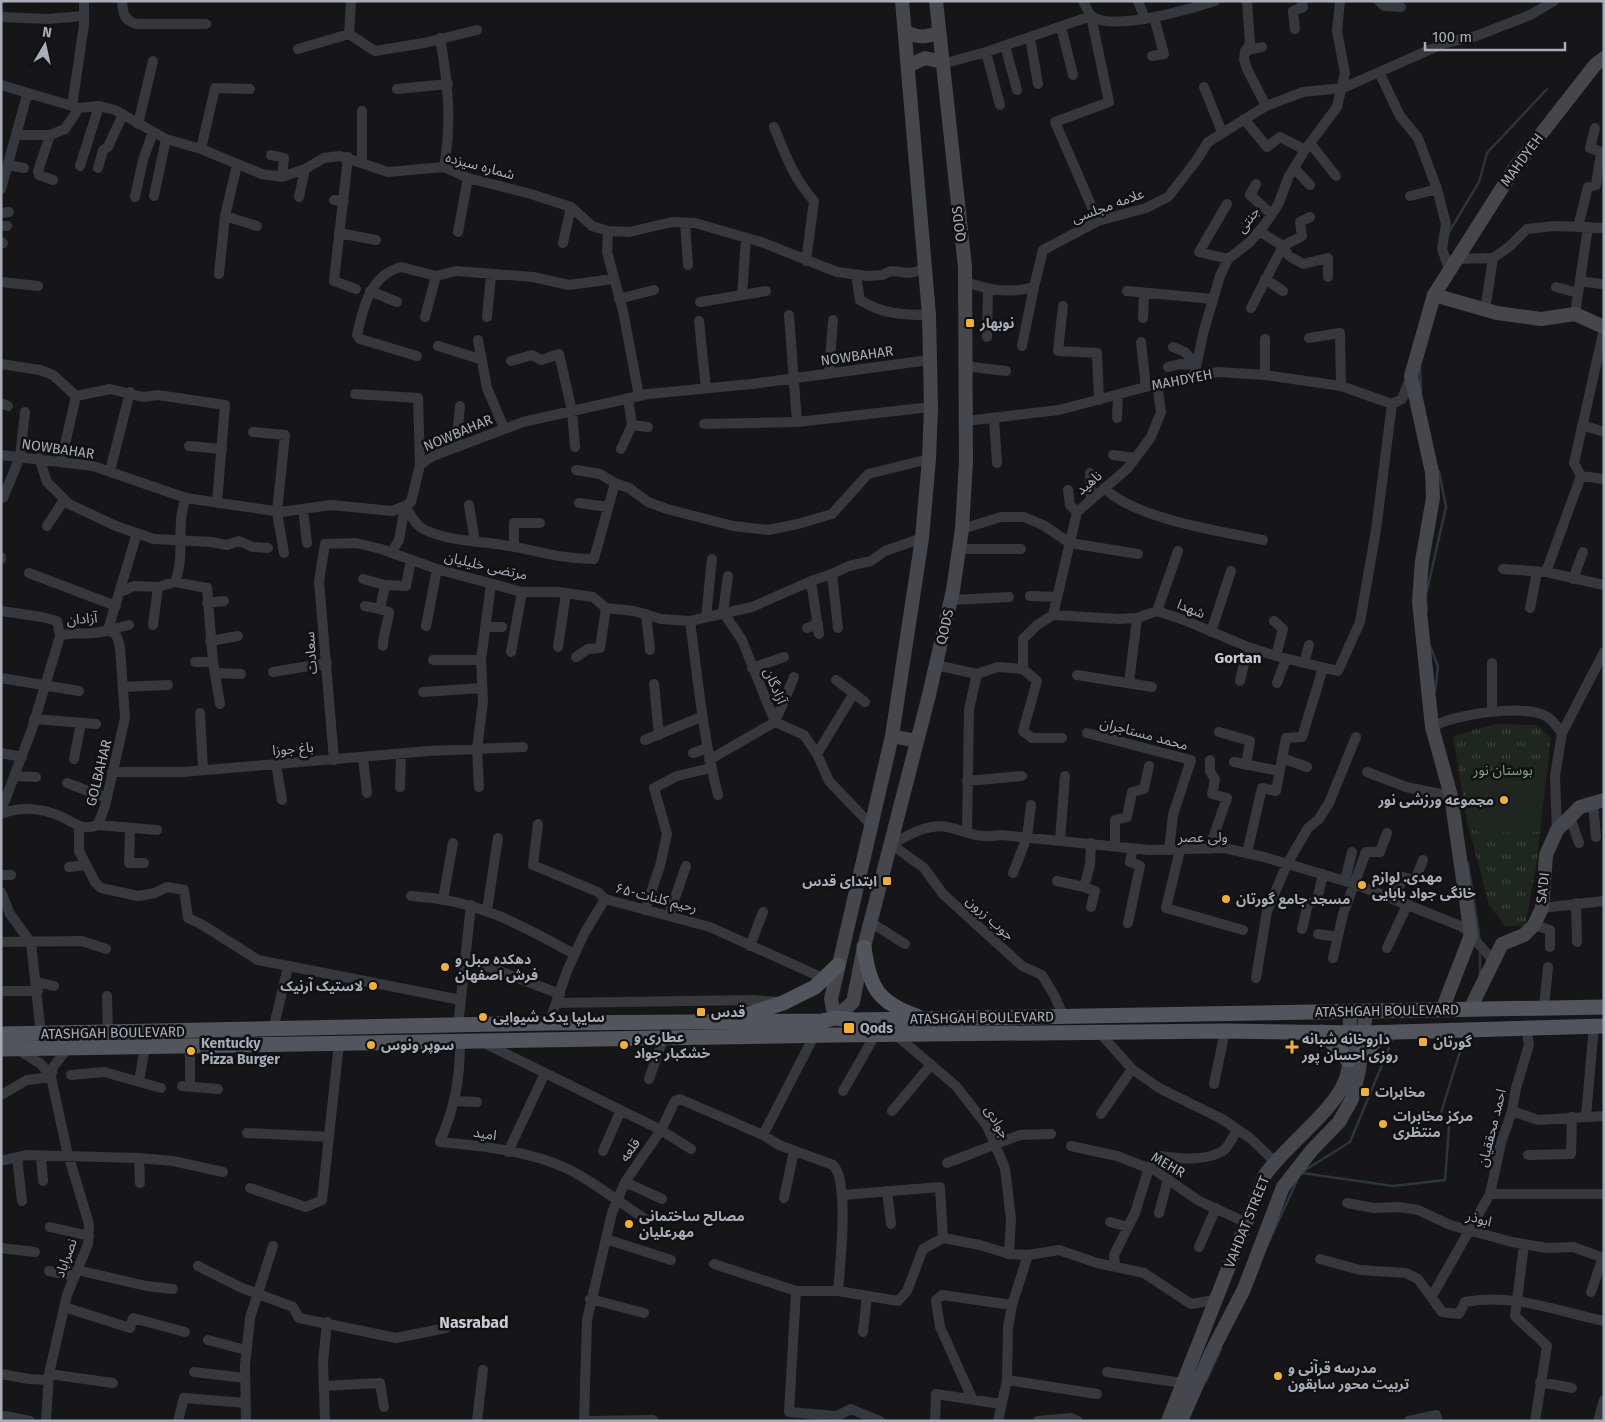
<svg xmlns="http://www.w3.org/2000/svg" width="1605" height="1422" font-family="'Fira Sans','Noto Sans Arabic',sans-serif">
<defs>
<pattern id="grass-tufts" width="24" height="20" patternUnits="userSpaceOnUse" patternTransform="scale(1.25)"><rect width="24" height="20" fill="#1e261f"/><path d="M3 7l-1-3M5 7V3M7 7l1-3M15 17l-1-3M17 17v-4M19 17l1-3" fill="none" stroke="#3c433d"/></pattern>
</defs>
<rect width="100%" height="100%" fill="#161618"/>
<path fill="url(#grass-tufts)" d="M1495 724 1537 725 1551 738 1536 867 1525 926H1505L1489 905 1467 821 1453 736Z"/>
<path fill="#1e261f" d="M1471 777 1540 779V832L1479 833 1467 821Z"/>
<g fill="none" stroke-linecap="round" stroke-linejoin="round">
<path stroke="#2c353c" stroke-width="2.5" d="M1449 232 1479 182 1487 153 1547 89
M1420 366 1421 391
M1427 611 1426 595 1446 507 1439 472
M1430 646 1438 666 1435 691
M1468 863 1480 941
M1480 976V952
M1302 1172 1350 1142 1389 1048
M1302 1173 1393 1186 1445 1180 1449 1127 1441 1113 1465 1035
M1267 1246 1299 1176
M1206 1381 1221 1349"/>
<path stroke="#37383d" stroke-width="10" d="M122 1C123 14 124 20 136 24H206
M1083 1C1086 6 1088 14 1093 17 1116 31 1190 9 1215 1
M1138 1 1145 19
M1247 1 1250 44 1245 51 1244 59 1247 69 1266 106
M1379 1 1384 6 1401 7
M1 17 48 19 84 16
M1061 27 1073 75
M1295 29 1293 11 1303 7 1302 1
M349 34 351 1
M440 38C448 82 452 123 444 167
M1030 38 1038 84
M1005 46 1017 90
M298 49 349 34 375 51 424 43 477 30
M1245 51 1262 47
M986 52 1000 105
M1152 56 1164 54 1154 17
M942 64 986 52 1091 16 1109 102 1055 122 1098 221
M1379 72 1400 116 1418 138 1437 189 1446 224 1442 249 1450 271
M1 85 79 108 99 106 115 110 166 139 201 149 262 174 282 177 305 169 324 158 340 156 388 172 444 167 468 178 531 194 571 207 592 226 608 231 629 232 672 222 695 223 761 242 837 272 867 276 882 275 891 271 910 273 926 269
M1204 87 1222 132
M397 89 448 84
M72 106 84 25V1
M1244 119 1267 147 1280 137 1305 150
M138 124 153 61
M774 127C785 154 794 179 814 201L806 261
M1595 128 1590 148 1604 153
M16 135H50L65 129 79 108
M50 135 38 171 39 175 53 180
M1310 143 1336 176
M201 149 215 88 250 89
M271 155 284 158 282 177
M348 157 334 281 356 289
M362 163V111
M8 165 24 168
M80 166 99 106
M98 168 103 150 108 147 123 114
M1294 168 1310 185
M1256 184 1250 195 1270 213
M1 189 27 95
M154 196 166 139
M1410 196 1437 189
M135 197 143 160 153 132
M299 197 305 169
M334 200 344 201
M1227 204 1199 252 1228 259
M1 213 9 212
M225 216 257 226
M685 223 688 265
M1 226H7
M1578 227 1588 187 1596 185 1601 152
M608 231 607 252 623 311 639 396
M1259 231 1283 246 1289 256 1303 264 1328 258V277
M458 232 468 178
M339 233 376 240
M1 242 3 243
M563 243 571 207
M1456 259 1493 258 1510 246 1527 229 1555 226 1604 228
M219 274 225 216 237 165
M856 275 860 300C882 314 903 315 929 315
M1265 279 1283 291
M1580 281 1601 284
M1 282 38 286
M965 282C991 290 1007 294 1034 287L1043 250 1098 221 1146 208 1168 197 1196 161 1208 142 1266 106 1303 92 1343 88 1445 43 1476 36 1530 15 1554 1
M1556 287 1578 293
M370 291 397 302
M1127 291 1213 299
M742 295 746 238
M619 299 654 290
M700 302 766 291
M1063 306 1058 351 1097 353 1099 400
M1251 308 1283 246 1302 236 1300 222 1310 217
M1485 310 1493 258
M1575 314 1588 227
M789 315 797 422
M425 317 436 276
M487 317 491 275
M1143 318 1144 293
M699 321 706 388
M987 337 988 289
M1309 338 1340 333 1341 386
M1265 339V375
M478 340 487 388 504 428
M1141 342 1146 387
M438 346 480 359
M1022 346 1034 287
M1173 347 1185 352 1196 365
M417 356 360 339 357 335C363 308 370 275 401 267L436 276 456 271 533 277 569 285 613 279
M511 361 532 355 541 360 559 354 572 411 575 447
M1 364 40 370 53 375 76 396 110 389 143 397 158 395 225 405 217 503
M964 366 1006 371
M1168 367 1180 364 1196 365
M829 374 833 320
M1194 376 1204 330 1220 276 1228 259 1250 242 1265 224 1278 205 1289 176 1305 150 1337 107 1345 73 1337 31 1340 1
M355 394 418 398 420 465
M1 403 8 406
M994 418 997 463
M1117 418 1118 395
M966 421 1059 410 1157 384 1218 372 1265 375 1341 386 1392 404 1402 399 1411 376
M704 424 797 422 931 407
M632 425 648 427
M1582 425 1604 432
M253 432 285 435 277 512 284 553
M189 446 222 449
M456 447 460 406
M621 449 632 425 628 398
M1 455 93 466 186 498 281 512 331 505 392 511 405 506 411 502 420 465 433 456 523 422 648 394 752 384 929 360
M1113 455 1135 458
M39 458 47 482 69 504 116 526 154 539 211 542 227 545 239 541 253 547 268 548
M61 462 76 396
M576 470 600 474 615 483
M110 471 130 392
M1090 473 1091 499
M1581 476 1574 463 1604 329
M1604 479 1581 476 1546 572 1604 585
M1104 488C1136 519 1219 531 1263 540
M1068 490 1070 505 1077 512
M3 498 20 457 25 412
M579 503 608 507
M469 505 475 542
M405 506C411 515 415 525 425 530 449 541 477 541 503 545 537 550 558 559 594 559L615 483 629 488 648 502 667 509 733 526 768 530 798 524 832 514 868 474 929 459
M303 509 307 543
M47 526 64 500
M962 529 1001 517H1024L1043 525 1070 543 1138 554
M514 547V523H540
M959 549H1021
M391 553 399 540 405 506
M1 557V559
M1503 569 1546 572
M29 573 116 606
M832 574 838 628
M728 576 723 612 742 640 775 722 804 735 817 754 829 781 872 826
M363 579 385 585
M1573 579 1583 552
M811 581 819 634
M175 582 207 588 213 662 220 704
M119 593 137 533
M1030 596 1057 597
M951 600 1009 597
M207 603 224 601
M365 606 380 609
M1530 608 1537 572
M1 611 42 617 57 621 60 636
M1157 611 1178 551
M646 614 650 650
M1053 615 1077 512 1128 468 1151 437 1161 412 1157 384
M706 617 712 559
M690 621C698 680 703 737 718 795
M1274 621 1283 629 1276 656
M153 625 158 587
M426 626 437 569
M485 627H502
M807 628 818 624
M108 630 129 625
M1211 632 1231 571
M210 641 238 636
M383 646C383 633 388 625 389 612L380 609 385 585 406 586 411 560
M558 647 566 593
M511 652 522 592
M576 657 588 649 600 648 606 608
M433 660H481
M195 662H213
M1304 663 1309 645
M1492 663V712
M936 665 977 674 998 667 1023 669 1037 681 1023 731 1032 738H1062
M752 668 784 657
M1023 669V639L1037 625 1053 615 1119 619 1137 618 1157 611 1184 620 1248 647 1276 656 1338 671 1360 622 1376 530 1392 404
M273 672 327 663
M215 673 241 674
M1077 675 1152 687
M1 678 79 691
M836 680 865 702
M1240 681 1248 647
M1129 683 1137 618
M1277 683 1286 659
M654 684 659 735
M123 687 168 685
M423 692 482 688
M200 713 203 770
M34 719 96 724
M1432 727C1453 714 1524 704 1546 716 1552 719 1558 728 1562 733
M1219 732 1250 741 1246 765
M1087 733 1191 760 1173 815 1169 850
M645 740 701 717
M1 753 22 757
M693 753 707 748
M817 754 854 693
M363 757 367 793
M1282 758 1307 767
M74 759 81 723
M334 760 319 581 325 544 356 543 381 549 437 569 522 592H558L593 597 606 608 634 611 661 619 690 621 752 607 811 581 832 574 849 566 871 561 885 551 922 538
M709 760 775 722 794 677
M1234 762 1279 771
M276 764 282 800
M112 772H183L429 751 523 747
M1367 772 1406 787 1451 796
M15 776 36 777
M967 781 1022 776
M67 783 107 798
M400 787 401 754
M479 787 477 749 483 702 481 660 491 584
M1593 803 1596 837
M1 811 32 729 60 636C77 630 90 637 108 630L119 593 134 586 158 587 175 582C186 554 175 525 186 498
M1 814C21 806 43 808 62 817 77 824 82 831 98 825L105 806 125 718 120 647 116 634 108 630
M1570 817 1579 843
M538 824 533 865 598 892 605 899
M98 825 157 830
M79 827V851L95 882 101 888 138 896 155 893 167 887 184 890 188 918 201 924 258 960 461 1000
M130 828 129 863H144
M1557 830 1555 776 1562 733 1604 652
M967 833 969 709 977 674
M1060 840 1065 776
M1115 845V820L1127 817 1132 792 1144 789 1149 766
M1209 849 1227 798 1212 794 1215 780 1210 771V760
M1180 850 1166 908 1243 930
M1247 853 1262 788 1276 791 1286 738 1302 737 1323 668
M69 867 86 865
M1013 873 1027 837 1031 805
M1 875H11
M1057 881 1084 887
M1345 881 1352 852
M1 892 10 914 31 943 41 1034
M411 896C475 899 520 924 574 954
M1395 898 1403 877 1415 880 1423 860
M443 899 453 843
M1576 903 1577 942
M1091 907 1095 891 1084 887 1090 865 1091 843
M1542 908 1604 901
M487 910 498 838
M645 910 660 866 667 834 654 788 677 776 711 768
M669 915 686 866
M870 922 905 944
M1128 923 1140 866 1130 862 1133 848
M1534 925 1550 930V947
M1302 929 1308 904 1317 900 1323 874
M1318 934 1338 937
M1 942 82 941 106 949
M750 946 763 912
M1387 948 1408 903
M465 958 560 994
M1333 958 1343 914 1366 852H1380L1387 833
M1256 978 1267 911 1287 864 1308 828 1319 819 1329 803 1356 737
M37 982 54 986
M2 991H38
M107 996 108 1033
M556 1003 754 1000 777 1002
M1544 1008 1548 967
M1064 1017 1054 995 1042 975 1022 966 943 894 924 868 891 844C908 836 927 823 947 827 971 832 975 839 1001 835L1149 850 1224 848 1264 857 1355 884 1463 927 1493 960
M549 1023 567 971 584 934 605 899 710 927 825 979
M458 1026 471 905
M273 1030 288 967
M1100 1033 1132 1069 1159 1088 1222 1119 1250 1138 1274 1161
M896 1035 956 1086 987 1126 1005 1168 1011 1219 1009 1254
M460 1042C460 1080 455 1106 440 1142 483 1146 531 1151 570 1170 597 1184 621 1204 647 1220
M484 1043 661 1130 691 1149
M20 1051 41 1064 51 1077
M71 1075 104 1072 161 1088
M649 1079 663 1039
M139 1081 145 1047
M1214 1084 1225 1031
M182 1086 218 1089
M190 1086V1046
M843 1091 875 1035
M1 1095 27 1080 51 1077
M455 1101 477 1102
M892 1111 930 1066
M1512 1111 1538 1120 1604 1116
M1101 1114 1132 1069
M1586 1116 1594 1026
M247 1133 329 1137
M763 1135 779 1145 833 1165C850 1181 840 1266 838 1291H796L789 1412 837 1416 851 1409 880 1421
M1071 1146 1117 1156 1156 1171 1199 1201 1245 1222
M603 1151 621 1110
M508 1152 545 1073
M1528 1155 1571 1154 1572 1117
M41 1156 43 1181
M17 1157 22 1201
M139 1158 140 1183
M1 1161 26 1155 139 1158 173 1161 223 1172
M947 1163 1020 1135 1051 1134
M625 1182 662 1199
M250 1188 306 1207 322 1200 339 1044
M887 1191 891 1224
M1490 1194H1604
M843 1195 940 1187 943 1238 980 1245 1009 1254 1028 1255 1059 1250 1097 1263 1144 1273 1191 1304 1215 1300
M784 1198 794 1151
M1347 1203 1374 1208 1399 1207 1418 1210 1450 1225 1512 1242 1547 1248 1573 1247 1604 1258
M1159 1213 1168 1179
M1110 1222 1128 1227
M50 1227 89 1236
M606 1239 671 1260
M1524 1245 1515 1316 1547 1346 1535 1421
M1199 1247 1216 1208
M1 1248 35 1252
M1320 1259 1360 1270 1406 1273 1418 1279 1442 1312 1459 1314 1465 1302C1516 1293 1555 1311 1604 1321
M714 1264 796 1291
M198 1266 240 1287 293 1307 299 1318 396 1338 446 1328
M1115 1266 1114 1255 1135 1213 1149 1168 1160 1156C1179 1159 1207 1162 1224 1150 1229 1146 1233 1136 1237 1130
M77 1270 146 1286 173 1289
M49 1271 75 1276
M838 1291 898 1301 907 1291 923 1249 943 1238
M1591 1292 1603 1257
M1432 1296 1490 1194 1501 1143 1512 1111 1516 1088 1529 1045 1526 1027
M590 1299 644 1313
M64 1307 130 1328 133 1318 185 1332
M863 1332 867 1296
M208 1340 246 1350
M194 1372 245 1378
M1107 1372 1183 1383
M1 1374 29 1379 48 1380
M49 1374 113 1383
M1007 1380 1097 1394
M1540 1382 1572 1388
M324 1386 380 1383 384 1407
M972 1398 940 1327 936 1300 942 1295 1012 1305
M4 1421 5 1416 30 1421
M46 1421 49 1374 67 1295 88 1244 89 1224 67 1151 51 1077 53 1067 68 1048
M178 1421 184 1398 246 1403
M246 1421 245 1365 250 1318 273 1246
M325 1421 323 1363 327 1322
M477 1421 483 1370
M584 1421 587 1320 612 1213 625 1182 661 1130 675 1101 680 1099 763 1135 814 1036
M590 1421 653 1420
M935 1421 936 1394 1001 1404
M998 1421 1007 1380 1008 1328 1012 1305 1028 1255
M1038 1421 1071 1418 1078 1421
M1409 1421 1436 1415 1438 1421
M1598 1421 1604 1400"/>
<path stroke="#45474d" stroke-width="14" d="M905 31C917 38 926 38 939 32
M908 66 925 58 942 62
M1434 295 1497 313 1541 319 1575 314 1604 327
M892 736 917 741
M1470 1009 1502 944 1524 935 1534 925 1542 908 1546 855 1557 830 1580 807 1604 800
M1442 1010 1471 935 1451 796 1432 727 1424 650 1419 602 1422 561 1433 498 1432 472 1411 376 1434 295 1516 166 1595 65 1604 58
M835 1018 853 1002 864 947 929 695 953 590 962 529 966 462 965 267 936 1
M835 1018 831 999 892 736 922 538 929 459 931 407 929 315 902 1
M1168 1421 1265 1175C1286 1145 1333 1112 1345 1081 1353 1061 1349 1033 1350 1012
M1181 1421 1211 1353 1244 1289 1283 1187 1312 1150 1339 1122 1352 1099 1359 1070 1366 1012"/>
<path stroke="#53555c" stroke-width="15" d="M864 947C869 987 878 1003 917 1016
M739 1017 783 1003 815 987 838 965
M1322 1032 1348 1060
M1 1034 549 1023 822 1021 835 1018 856 1020 1604 1007
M1 1049 834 1035 1225 1031 1363 1033 1604 1026
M1360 1055 1378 1039 1389 1034"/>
</g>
<g fill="#f2b134" stroke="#111113" stroke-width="2">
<rect x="965" y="318" width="10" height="10" rx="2.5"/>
<circle cx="1504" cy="800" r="5"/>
<rect x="882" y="876" width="10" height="10" rx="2.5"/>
<circle cx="1362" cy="885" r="5"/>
<circle cx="1226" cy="899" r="5"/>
<circle cx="445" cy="967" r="5"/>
<circle cx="373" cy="986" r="5"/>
<rect x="696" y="1007" width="10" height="10" rx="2.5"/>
<circle cx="483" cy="1017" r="5"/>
<rect x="843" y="1022" width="12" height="12" rx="2.5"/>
<rect x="1418" y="1037" width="10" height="10" rx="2.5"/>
<circle cx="371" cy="1045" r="5"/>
<circle cx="624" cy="1045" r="5"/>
<path d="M1289.5 1039.5h5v5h5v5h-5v5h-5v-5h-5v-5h5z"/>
<circle cx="191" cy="1051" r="5"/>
<rect x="1360" y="1087" width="10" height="10" rx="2.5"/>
<circle cx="1383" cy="1124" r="5"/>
<circle cx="629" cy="1224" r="5"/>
<circle cx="1278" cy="1376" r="5"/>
</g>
<g text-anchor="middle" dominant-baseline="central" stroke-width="5" stroke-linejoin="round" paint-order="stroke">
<g font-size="14" fill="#a8adb8" stroke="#111113">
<text transform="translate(1522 160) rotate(-54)">MAHDYEH</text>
<text transform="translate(480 166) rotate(15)">شماره سیزده</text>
<text transform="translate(1108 206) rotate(-20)">علامه مجلسی</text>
<text transform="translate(1248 220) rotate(-53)">جنتی</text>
<text transform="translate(959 224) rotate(-97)">QODS</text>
<text transform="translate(857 356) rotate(-8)">NOWBAHAR</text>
<text transform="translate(1182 380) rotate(-11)">MAHDYEH</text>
<text transform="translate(458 433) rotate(-23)">NOWBAHAR</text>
<text transform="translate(58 449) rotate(8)">NOWBAHAR</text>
<text transform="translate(1089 483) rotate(-40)">ناهید</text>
<text transform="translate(486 566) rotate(13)">مرتضی خلیلیان</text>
<text transform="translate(1191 609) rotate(22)">شهدا</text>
<text transform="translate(82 619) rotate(-5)">آزادان</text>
<text transform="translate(945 627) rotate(-77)">QODS</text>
<text transform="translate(311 653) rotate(-94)">سعادت</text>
<text transform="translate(775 686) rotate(67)">آزادگان</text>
<text transform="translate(1144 734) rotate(15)">محمد مستاجران</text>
<text transform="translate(293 749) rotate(-5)">باغ جوزا</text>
<text transform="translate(99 773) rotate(-76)">GOLBAHAR</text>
<text x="1203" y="837">ولی عصر</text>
<text transform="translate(1543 888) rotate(-84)">SA'DI</text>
<text transform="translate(656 898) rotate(14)">۶۵-رحیم کلنات</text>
<text transform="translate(990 918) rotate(42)">جوب زرون</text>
<text transform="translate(1387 1011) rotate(-1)">ATASHGAH BOULEVARD</text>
<text transform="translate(982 1018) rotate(-1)">ATASHGAH BOULEVARD</text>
<text transform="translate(113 1033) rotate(-1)">ATASHGAH BOULEVARD</text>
<text transform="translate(997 1122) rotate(60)">جوادی</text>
<text transform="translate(1492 1128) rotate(-76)">احمد محققیان</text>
<text transform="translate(485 1134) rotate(9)">امید</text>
<text transform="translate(630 1150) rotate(-55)">قلعه</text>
<text transform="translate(1168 1165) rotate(30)">MEHR</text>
<text transform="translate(1479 1219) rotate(15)">ابوذر</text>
<text transform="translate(1247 1222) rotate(-68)">VAHDAT STREET</text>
<text transform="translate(66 1258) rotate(-70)">نصراباد</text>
</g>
<g font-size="14" font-weight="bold" fill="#a8adb8" stroke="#111113" text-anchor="start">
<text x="980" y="323">نوبهار</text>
<text x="1494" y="800" text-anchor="end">مجموعه ورزشی نور</text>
<text x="1372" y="877">مهدی. لوازم<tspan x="1372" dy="16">خانگی جواد بابایی</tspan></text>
<text x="877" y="881" text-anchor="end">ابتدای قدس</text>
<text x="1236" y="899">مسجد جامع گورتان</text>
<text x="455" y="959">دهکده مبل و<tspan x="455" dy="16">فرش اصفهان</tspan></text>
<text x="363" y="986" text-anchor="end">لاستیک آرنیک</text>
<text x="711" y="1012">قدس</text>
<text x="493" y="1017">سایپا یدک شیوایی</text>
<text x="860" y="1028">Qods</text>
<text x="634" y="1037">عطاری و<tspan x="634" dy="16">خشکبار جواد</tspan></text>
<text x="1302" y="1039">داروخانه شبانه<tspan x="1302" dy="16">روزی احسان پور</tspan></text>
<text x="1433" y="1042">گورتان</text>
<text x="201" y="1043">Kentucky<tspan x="201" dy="16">Pizza Burger</tspan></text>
<text x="381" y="1045">سوپر ونوس</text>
<text x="1375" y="1092">مخابرات</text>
<text x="1393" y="1116">مرکز مخابرات<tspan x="1393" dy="16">منتظری</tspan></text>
<text x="639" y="1216">مصالح ساختمانی<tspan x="639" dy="16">مهرعلیان</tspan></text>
<text x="1288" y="1368">مدرسه قرآنی و<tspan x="1288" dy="16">تربیت محور سابقون</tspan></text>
</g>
<g font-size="14" fill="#7fa381" stroke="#111113">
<text x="1503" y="770">بوستان نور</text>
</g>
<g font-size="15" font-weight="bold" fill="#c9ccd4" stroke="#111113">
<text x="1238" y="658">Gortan</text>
</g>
<g font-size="16" font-weight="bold" fill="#c9ccd4" stroke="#111113">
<text x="474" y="1322">Nasrabad</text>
</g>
</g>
<rect width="1605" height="1422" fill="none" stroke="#a8adb8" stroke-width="5"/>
<g transform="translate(45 45) rotate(9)" stroke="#111113" stroke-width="4" paint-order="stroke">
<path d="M0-4L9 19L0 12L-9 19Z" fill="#a8adb8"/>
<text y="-8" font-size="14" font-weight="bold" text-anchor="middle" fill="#a8adb8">N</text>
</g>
<path d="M1425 42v8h140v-8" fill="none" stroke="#a8adb8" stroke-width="2.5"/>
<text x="1432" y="42" font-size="15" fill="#a8adb8" stroke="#111113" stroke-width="4" paint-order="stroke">100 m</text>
</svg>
